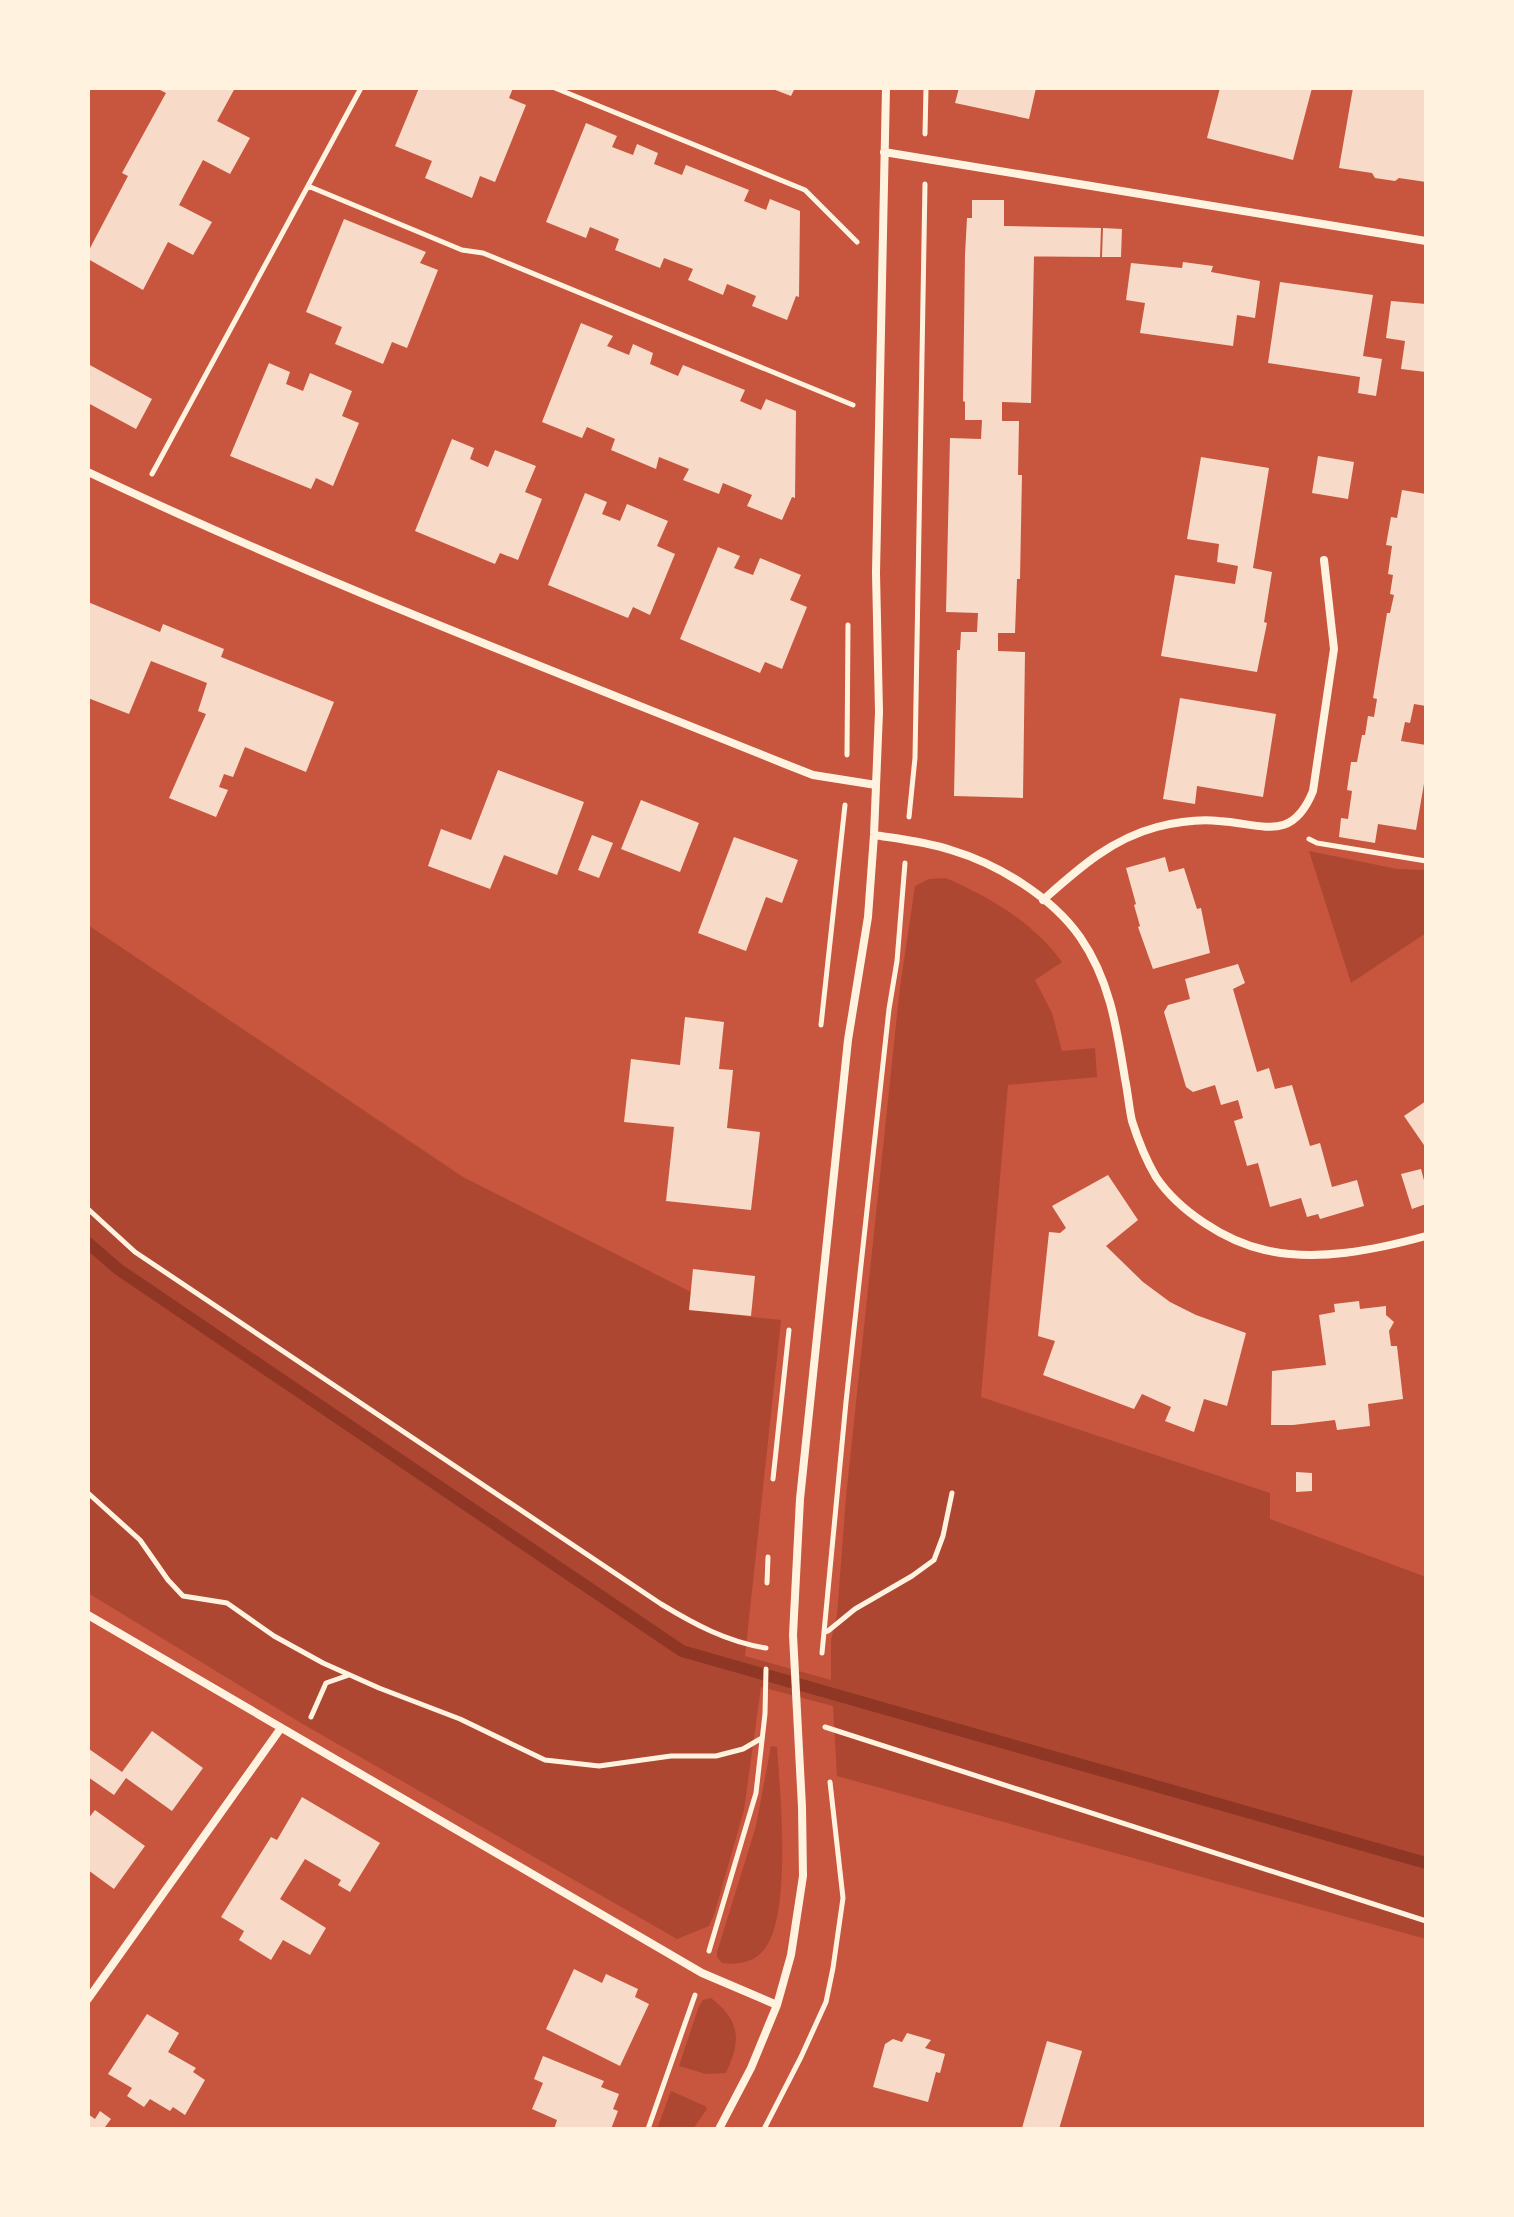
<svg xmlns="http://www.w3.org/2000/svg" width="1514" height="2217" font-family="'Sofia Sans Condensed',sans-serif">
<rect width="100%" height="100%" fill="#c8553d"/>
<path fill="#ae4732" d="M1309 851 1397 869 1426 870V933L1351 983Z
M946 878C991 898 1033 922 1062 962L1035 980 1052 1013 1062 1051 1095 1048 1097 1077 1008 1085 981 1397 1270 1493V1519L1426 1577V1939L837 1776 833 1706 761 1687 744 1810 714 1915 709 1926 677 1939 301 1723 88 1593V925L463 1177 691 1292 689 1310 781 1320 745 1656 831 1680V1640L837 1615 846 1497 900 987 915 886 929 879Z
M771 1746 777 1747C780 1790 793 1921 762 1952 752 1963 736 1965 722 1963L717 1957V1952L756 1826Z
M711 1998C741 2021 741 2041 726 2073L706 2074 679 2066 699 2006 703 2000Z
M671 2091 705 2106 707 2109 693 2129H657Z"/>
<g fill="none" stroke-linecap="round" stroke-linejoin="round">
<path stroke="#8f3625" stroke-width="12" d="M88 1243 118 1269 682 1651 1426 1863"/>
</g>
<path fill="#f7dbc8" d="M156 88H235L217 121 250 138 230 174 203 160 179 205 212 222 193 255 168 242 143 290 88 259V252L128 176 122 173 166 93Z
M419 88H513L509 98 526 105 495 182 480 176 472 198 425 178 432 161 395 146Z
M770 88H795L791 96Z
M959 88H1036L1029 119 955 103Z
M1220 88H1312L1293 160 1207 138Z
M1353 88H1426V182L1399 178 1395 181 1375 178 1372 173 1339 168Z
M586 123 617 136 612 147 633 155 637 144 658 153 654 164 682 175 686 165 749 190 744 201 766 210 770 199 800 211 799 297 796 296 787 320 752 306 756 296 727 284 723 295 688 280 693 269 664 258 660 268 615 250 619 239 590 227 586 238 546 222Z
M972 200H1004V226L1101 228 1100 257 1003 256H1034L1031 403 1002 402V421H1019L1018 475H1022L1020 579H1017L1015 633H998V651L1025 652 1023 798 954 796 957 650H960L961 632H977L978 613 946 612 950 438 981 439 982 420H965V402L963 401 965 255 967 218H972Z
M344 219 426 252 420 263 438 270 407 348 392 342 383 364 335 344 342 327 306 312Z
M1103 228 1122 229 1121 257H1102Z
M1183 262 1213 266 1211 272 1260 281 1255 318 1237 315 1233 346 1140 333 1145 303 1126 300 1131 263 1182 268Z
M1280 282 1373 295 1363 356 1382 359 1376 396 1358 393 1360 377 1268 363Z
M1391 301 1426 304V372L1401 369 1405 341 1386 338Z
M581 323 613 336 607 346 629 355 633 344 653 353 650 364 678 376 683 365 745 390 740 401 761 410 766 399 796 411 795 498 792 497 782 520 747 506 752 495 723 483 719 494 683 480 689 469 659 457 656 469 611 450 615 439 587 427 582 438 542 422Z
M269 363 290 372 286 384 303 391 310 373 352 391 342 416 359 423 333 486 316 478 311 489 230 456Z
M88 364 152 399 136 429 88 403Z
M452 439 474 448 470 459 488 467 495 450 536 466 525 492 542 499 518 560 500 553 495 564 415 531Z
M1318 456 1354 462 1348 499 1312 493Z
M1201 457 1269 468 1253 568 1272 572 1264 622 1267 623 1257 672 1161 656 1175 575 1235 584 1238 566 1217 562 1219 544 1187 539Z
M1402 490 1426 494V706L1414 704 1410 723 1405 722 1401 741 1426 745V772L1416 830 1378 824 1375 843 1339 837 1341 818 1348 819 1352 791 1347 790 1351 762H1357L1362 735H1365L1368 716 1374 717 1377 699 1373 698 1387 613H1390L1394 595 1390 594 1393 575 1388 574 1392 546 1386 545 1391 517 1397 518Z
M585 493 607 502 602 514 620 521 627 504 668 521 657 546 675 554 650 615 633 607 628 618 548 585Z
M718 547 740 556 734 568 753 575 760 558 801 575 790 600 807 607 782 669 765 662 760 673 680 639Z
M88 602 160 632 163 624 224 649 221 657 334 702 306 772 245 747 233 777 224 774 219 787 228 790 216 817 169 798 206 714 198 711 207 683 151 661 129 714 88 698Z
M1180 698 1276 714 1263 797 1197 786 1195 804 1163 799Z
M498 770 584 802 557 875 504 855 490 889 428 866 441 829 471 840Z
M641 800 699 823 680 872 621 849Z
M592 835 613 843 599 878 578 870Z
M734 837 798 860 782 903 766 897 746 951 698 933Z
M1165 857 1169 872 1184 868 1197 909 1201 908 1210 953 1153 969 1138 927 1140 926 1134 905 1136 904 1126 868Z
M1238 964 1245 983 1233 989 1257 1072 1269 1068 1275 1089 1292 1085 1310 1146 1320 1143 1332 1187 1357 1180 1364 1206 1320 1219 1318 1214 1307 1217 1301 1198 1270 1207 1258 1163 1247 1166 1234 1121 1243 1118 1238 1100 1221 1105 1215 1085 1193 1092 1186 1087 1164 1012 1168 1005 1190 999 1185 979Z
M685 1017 724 1022 719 1069 733 1070 727 1128 760 1132 751 1210 666 1201 674 1127 624 1122 631 1059 680 1065Z
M1426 1101V1148L1404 1116Z
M1421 1169 1426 1188V1204L1412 1209 1401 1174Z
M1108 1175 1138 1220 1106 1246 1143 1282 1170 1302 1196 1315 1246 1333 1227 1406 1204 1399 1194 1432 1165 1421 1171 1407 1142 1394 1134 1409 1043 1375 1055 1341 1038 1336 1049 1232 1060 1233 1066 1228 1052 1206Z
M693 1269 755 1276 751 1316 689 1310Z
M1359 1301 1360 1309 1386 1306V1315L1394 1322 1389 1331 1391 1346H1397L1403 1399 1368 1404 1370 1426 1337 1430 1335 1420 1293 1425H1271L1272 1371 1326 1365 1319 1315 1335 1312 1334 1304Z
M1296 1472 1312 1473V1491L1296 1492Z
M152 1731 203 1768 172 1811 126 1778 114 1795 88 1777 89 1749 122 1772Z
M302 1797 380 1843 350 1892 338 1885 341 1880 305 1859 280 1899 326 1928 310 1955 283 1940 271 1960 239 1940 244 1931 221 1917 271 1837 277 1840Z
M95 1810 145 1846 114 1889 88 1870V1819Z
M574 1969 602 1983 606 1974 638 1989 635 1997 649 2004 620 2066 546 2029Z
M147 2014 179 2033 168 2052 196 2068 193 2072 205 2080 185 2115 173 2107 170 2111 150 2099 144 2107 127 2096 132 2088 108 2074Z
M907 2033 931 2040 925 2048 945 2054 940 2073 936 2072 928 2102 873 2087 885 2044 893 2039 902 2042Z
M1047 2041 1082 2051 1059 2129H1025L1022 2128Z
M543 2056 604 2081 601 2087 619 2094 613 2109 618 2111 611 2129H554L557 2120 532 2109 543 2083 534 2079Z
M100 2111 111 2119 105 2127 108 2129H88V2114L95 2119Z"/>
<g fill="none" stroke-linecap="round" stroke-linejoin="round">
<path stroke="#fff3e0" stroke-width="5" d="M555 88 805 190 857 242
M925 134 926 88
M308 186 462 250 483 253 853 405
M152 474 361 88
M847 755 848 625
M909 817 915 758 925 184
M1309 839 1317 843 1426 861
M821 1025 845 805
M88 1209 135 1252 661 1604C694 1624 727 1642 766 1648
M773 1479 789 1330
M88 1493 140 1540 168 1580 183 1596 227 1603 274 1636 323 1663 379 1688 460 1719 545 1760 599 1766 671 1756H716L743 1749 762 1738
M767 1583 768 1557
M824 1632 828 1631 855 1609 912 1576 934 1560 943 1536 952 1493
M822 1653 846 1402 889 1009 897 961 905 863
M311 1717 326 1683 349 1675
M825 1727 1426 1921
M709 1951 756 1793 765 1714 766 1669
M648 2129 695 1995
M764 2129 801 2057 826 2002 833 1968 843 1898 830 1782"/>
<path stroke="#fff3e0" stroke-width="8" d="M884 152 1426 241
M88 472C315 580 552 670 785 764L813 775 876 785
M874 835C900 839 927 842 951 850 998 864 1052 897 1080 937 1110 980 1117 1029 1125 1079 1128 1093 1129 1108 1132 1121 1138 1140 1146 1160 1156 1177 1179 1211 1225 1241 1265 1250 1317 1262 1375 1250 1426 1236
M1043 900C1078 869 1111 839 1157 827 1177 822 1199 819 1219 821 1263 824 1292 843 1313 791L1334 649 1324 560
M88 1615 702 1973 777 2005
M88 1999 281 1728
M719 2129 751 2068 777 2005 791 1955 803 1876 802 1807 793 1635 800 1499 848 1040 868 917 874 835 879 712 876 573 886 88"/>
</g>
<rect width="1514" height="2217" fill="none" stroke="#fff3e0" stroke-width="180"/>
</svg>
